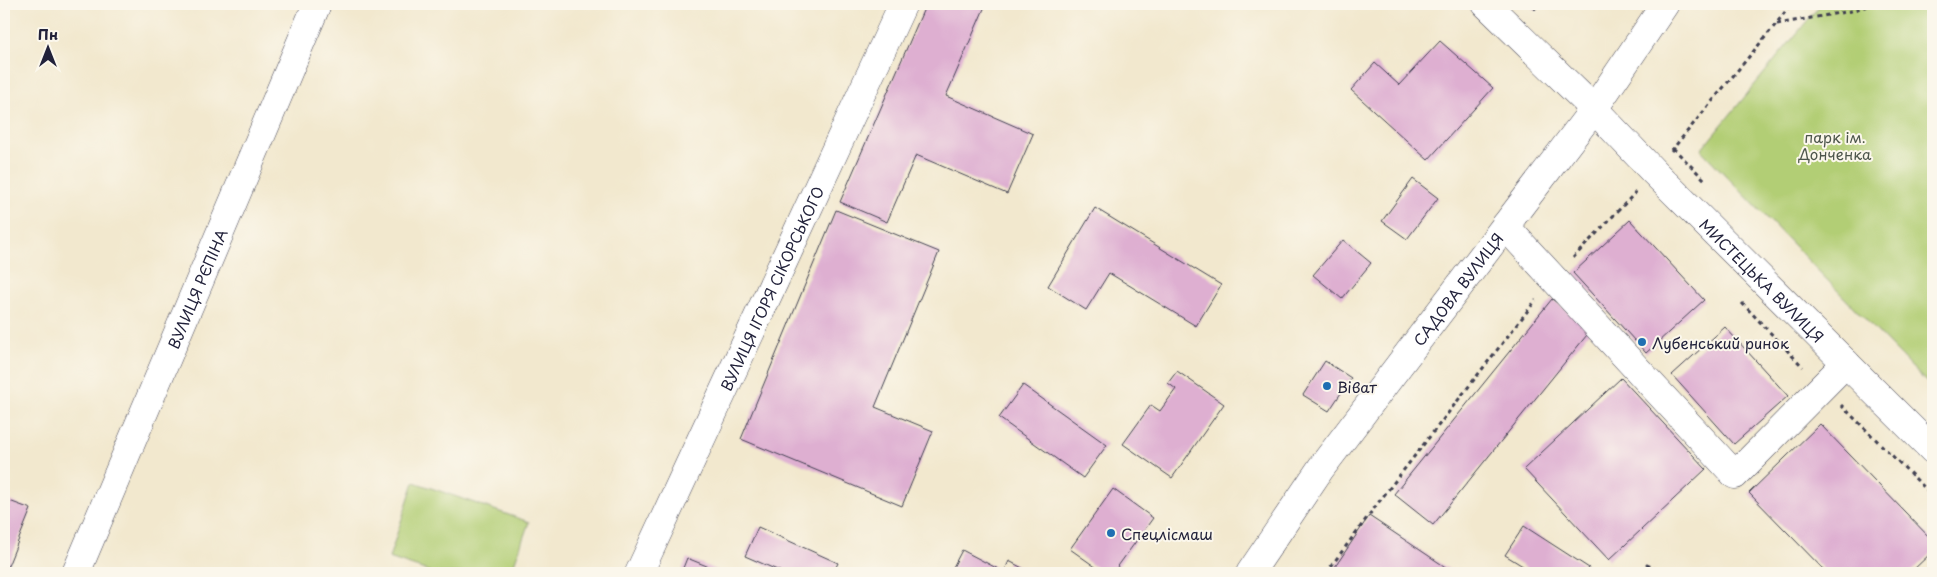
<svg xmlns="http://www.w3.org/2000/svg" width="1937" height="577" font-family="'Playpen Sans',sans-serif">
<rect width="100%" height="100%" fill="#fbf7ec"/>
<filter id="ink" filterUnits="userSpaceOnUse"><feTurbulence type="fractalNoise" baseFrequency=".02" numOctaves="2"/><feDisplacementMap in="SourceGraphic" scale="10" xChannelSelector="R" yChannelSelector="G"/><feConvolveMatrix kernelMatrix="1 2 1 2 8 2 1 2 1" color-interpolation-filters="sRGB"/></filter>
<filter id="wash" filterUnits="userSpaceOnUse"><feTurbulence type="fractalNoise" baseFrequency=".0096" numOctaves="4" result="noise"/><feDisplacementMap in="SourceGraphic" scale="20" xChannelSelector="R" yChannelSelector="G"/><feGaussianBlur stdDeviation="1.12" result="paint"/><feColorMatrix in="noise" values="0 0 0 0 0 0 0 0 0 0 0 0 0 0 0 0 0 1.4 0 .05"/><feComposite in="paint" operator="in"/></filter>
<g filter="url(#wash)">
<rect width="100%" height="100%" fill="#f2e8ce"/>
<path fill="#b2ce74" stroke="#6a7858" d="M1821 4H1933V389L1701 150Z
M414 482 529 522 511 573H434L389 558Z"/>
<g id="blocks">
<path fill="#deafd1" d="M926 4H986L946 96 1033 134 1007 194 916 155 887 222 840 202Z
M1529 4H1540L1535 10Z
M1440 41 1493 88 1428 160 1351 90 1375 63 1399 85Z
M1413 179 1438 198 1407 239 1382 221Z
M1095 208 1221 285 1196 326 1109 273 1086 310 1048 286Z
M836 210 939 252 875 407 933 431 902 506 741 439Z
M1630 220 1704 300 1646 353 1573 273Z
M1343 240 1371 263 1342 299 1313 275Z
M1552 299 1591 330 1433 525 1394 494Z
M1725 327 1788 396 1734 444 1672 375Z
M1325 361 1351 378 1329 411 1303 395Z
M1177 371 1224 404 1172 478 1123 444 1151 405 1160 411 1176 389 1168 383Z
M1621 378 1706 469 1609 560 1524 469Z
M1023 385 1107 445 1083 478 999 418Z
M1820 424 1933 541V551L1910 573H1827L1749 493Z
M1113 489 1153 518 1113 573H1104L1070 549Z
M4 499 31 509 8 566 4 564Z
M1369 516 1450 570 1448 573H1331Z
M1524 526 1589 568 1586 573H1534L1505 555Z
M758 527 838 563 833 573H784L745 556Z
M962 550 1004 572 1009 561 1032 573H950Z
M687 558 724 573H681Z"/>
</g>
</g>
<g filter="url(#ink)">
<use href="#blocks" fill-opacity="0" stroke="#414051" stroke-width="1"/>
<g fill="none" stroke-linecap="round" stroke-linejoin="round">
<defs>
<g id="minor">
<path id="s1" d="M1594 109 1654 172 1933 450"/>
<path d="M1505 226 1735 475 1846 363"/>
<path id="s2" d="M76 573 317 4"/>
<path id="s3" d="M639 573 903 4"/>
</g>
<g id="major">
<path d="M1486 4 1594 109"/>
<path id="s4" d="M1250 573 1321 468 1594 109 1665 4"/>
</g>
</defs>
<use href="#minor" stroke="#414051" stroke-width="29"/>
<use href="#major" stroke="#414051" stroke-width="29"/>
<path stroke="#414051" stroke-width="3" stroke-dasharray="4 4" stroke-linecap="butt" d="M1777 24 1851 11 1874 4
M1673 148 1705 180
M1671 151 1776 24 1791 4
M1573 258 1636 192
M1742 303 1803 367
M1841 405 1933 496
M1326 573 1378 503 1536 300
M1644 573 1647 565 1665 573"/>
<use href="#minor" stroke="#fff" stroke-width="28"/>
<use href="#major" stroke="#fff" stroke-width="28"/>
</g>
</g>
<g fill="#1f6fb2" stroke="#fbf7ec" stroke-width="2">
<circle cx="1642" cy="342" r="5"/>
<circle cx="1327" cy="386" r="5"/>
<circle cx="1111" cy="533" r="5"/>
</g>
<g text-anchor="middle" dominant-baseline="central" stroke-width="4" stroke-linejoin="round" paint-order="stroke">
<g font-size="15" fill="#4d564c" stroke="#fbf7ec">
<text x="1835" y="136">парк ім.<tspan x="1835" dy="17">Донченка</tspan></text>
</g>
<g font-size="15" fill="#22223b" stroke="#fbf7ec">
<text stroke="none"><textPath href="#s1" startOffset="240">МИСТЕЦЬКА ВУЛИЦЯ</textPath></text>
<text stroke="none"><textPath href="#s2" startOffset="309">ВУЛИЦЯ РЄПІНА</textPath></text>
<text stroke="none"><textPath href="#s3" startOffset="314">ВУЛИЦЯ ІГОРЯ СІКОРСЬКОГО</textPath></text>
<text stroke="none"><textPath href="#s4" startOffset="352">САДОВА ВУЛИЦЯ</textPath></text>
</g>
<g font-size="15" fill="#22223b" stroke="#fbf7ec" text-anchor="start">
<text x="1652" y="342">Лубенський ринок</text>
<text x="1337" y="386">Віват</text>
<text x="1121" y="533">Спецлісмаш</text>
</g>
</g>
<rect width="1937" height="577" fill="none" stroke="#fbf7ec" stroke-width="20"/>
<g transform="translate(48 48)" stroke="#fbf7ec" stroke-width="4" paint-order="stroke">
<path d="M0-4L9 19L0 12L-9 19Z" fill="#22223b"/>
<text y="-8" font-size="14" font-weight="bold" text-anchor="middle" fill="#22223b">Пн</text>
</g>
</svg>
